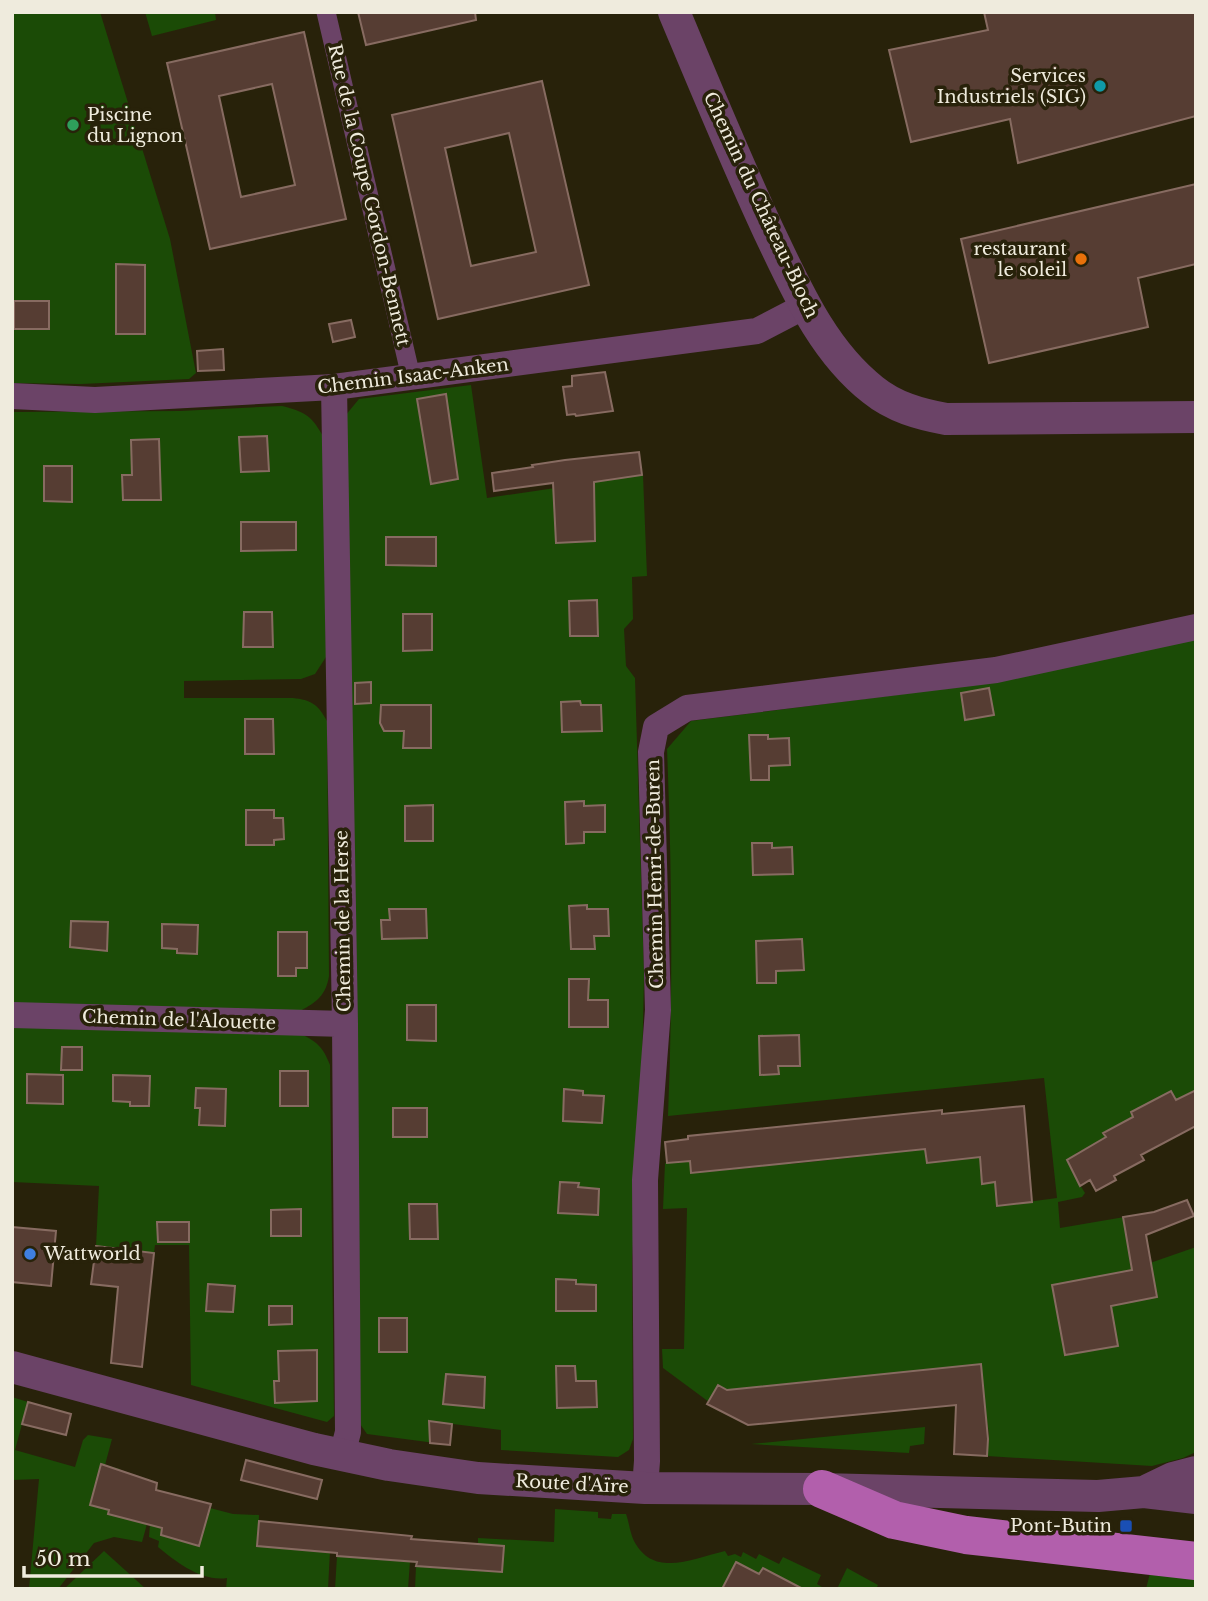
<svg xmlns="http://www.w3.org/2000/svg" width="1208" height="1601" font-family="'Libre Baskerville',serif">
<rect width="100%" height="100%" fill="#28220a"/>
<path fill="#1b4b06" d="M12 12H100L170 239 196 373 189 379 81 384 12 383Z
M145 12H215L216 20 152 36Z
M471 385 487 498 643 475 647 576 632 577 633 619 624 629 626 666 635 678 644 975 642 1072 632 1259 633 1439 629 1450 618 1457 501 1450V1430L453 1424 450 1445 367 1434 358 1421 345 416 359 399Z
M282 406C306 412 312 416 324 438L326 657 315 674 301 679 184 681V698H293C311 700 318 704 327 721L329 976C326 995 317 1002 300 1011L12 1004V412L180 411Z
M1196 638V1101L1191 1092 1176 1100 1171 1091 1131 1112 1135 1120 1123 1122 1104 1132 1107 1139 1076 1153 1080 1185 1085 1193 1082 1197 1058 1202 1060 1228 1142 1214 1150 1263 1196 1247V1452L1183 1458 1152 1466 987 1456 989 1434 984 1401 892 1373 825 1380 816 1397 814 1381 792 1383 748 1401 718 1385 709 1402 663 1368 662 1349H684L687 1208 663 1209 665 1163 690 1161 691 1173 758 1167 757 1154 789 1151 791 1164 857 1157 856 1144 877 1143 879 1154 946 1147 1002 1130 980 1163 983 1183 995 1182 997 1206 1057 1198 1044 1078 668 1116C673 993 672 872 667 749L691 721 989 683Z
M12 1027 301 1034C318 1042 324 1049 330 1065L334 1416 327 1422 191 1385 189 1245H155L154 1253 96 1246 99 1186 12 1182Z
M12 1397 28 1402 15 1450 75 1467 83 1440 88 1435 112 1439 105 1465 120 1469 108 1514 147 1524 142 1542 114 1537 94 1543 58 1589H29L39 1479 12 1480Z
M925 1427 924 1444 910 1446 909 1453 751 1444Z
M168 1508 161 1535 199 1545 210 1508 233 1514 259 1515 258 1546 330 1551 328 1589H226L227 1578C202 1582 176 1562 158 1547L159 1541 149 1537 150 1524Z
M555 1509 598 1512V1518L611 1519 612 1514H626C629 1522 630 1533 634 1541 654 1579 694 1558 725 1551L728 1556 735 1554 741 1557 743 1552 756 1559 759 1554 779 1564 783 1557 821 1575 817 1584 822 1587 415 1589 416 1566 502 1572 504 1546 478 1544V1538L554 1542Z
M104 1551 146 1589H64Z
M337 1556 410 1561 408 1589H335Z
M847 1568 878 1585 876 1589H837Z
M1151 1569 1196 1575V1589H1146Z"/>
<path fill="#563d33" stroke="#876b61" stroke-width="2" fill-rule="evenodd" d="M358 12H475L476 20 366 45Z
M984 12H1196V116L1018 163 1010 119 911 142 889 50 988 30Z
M304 32 346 219 210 249 167 63ZM272 84 295 185 241 197 219 96Z
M542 81 589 285 438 319 392 115ZM509 133 536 252 471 266 445 148Z
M1196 184V264L1138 278 1148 327 989 363 961 239Z
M116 264 145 265V334H116Z
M14 301H49V329H14Z
M351 320 355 337 333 342 329 324Z
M223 349 224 370 198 371 197 351Z
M605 372 613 411 576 416 575 414 567 415 563 387 572 386V376Z
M446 394 458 479 431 484 417 399Z
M267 436 269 471 241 472 239 437Z
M159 439 161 500H123L122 475H132L131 440Z
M639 452 642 475 594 482 595 541 556 543 553 483 494 491 492 473 533 467 532 465 565 460Z
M44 466H72V502L44 501Z
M241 522H296V550L241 551Z
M386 537H436V566L386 565Z
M597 600 598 636H570L569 601Z
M244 612H272L273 647H243Z
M403 614H432V650L403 651Z
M371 682V703L355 704V683Z
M989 688 994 715 965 720 961 693Z
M580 701 581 705H601L602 731 562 732 561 702Z
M381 705H431V748H403L404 731H384L380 723Z
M245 719H273L274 754H245Z
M749 735H768V739L789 738 790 765 769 766V780H751Z
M584 801V806L605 805V832H584V843L566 844 565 802Z
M433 805V841H405V806Z
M246 810H274V818H283L284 839 274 840V845H246Z
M752 843H772V848L792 847 793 874 753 875Z
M587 905V909H608L609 936H594L595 949H571L569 906Z
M389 909H426L427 938 382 939 381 920H390Z
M71 921 108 922 107 951 70 947Z
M162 924 198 925 197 954 177 953V949L162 948Z
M278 932H307V968H296V976H278Z
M802 939 804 970 776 971V983H757L756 941Z
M569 979H589L588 1000H608V1027H569Z
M407 1005H436V1041L407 1040Z
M799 1035 800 1066H778L779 1074 760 1075 759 1036Z
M62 1047H82V1070H61Z
M280 1071H308V1106H280Z
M27 1074 63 1075V1104L27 1103Z
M113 1075 150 1076 149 1106H130V1102L113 1101Z
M196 1088 226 1089 225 1126 199 1125 200 1108H195Z
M564 1089 583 1091V1095L604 1096 602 1123 563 1121Z
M1196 1090V1126L1141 1155 1144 1160 1114 1176 1116 1180 1096 1191 1090 1180 1080 1186 1067 1160 1106 1137 1103 1133 1133 1117 1131 1112 1171 1091 1176 1100Z
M1024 1106 1032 1202 997 1206 995 1182 982 1184 980 1157 927 1163 925 1149 691 1173 690 1161 667 1163 665 1142 688 1139V1136L942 1110V1114Z
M393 1108H427V1137H393Z
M560 1182 579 1183 578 1187 599 1189 598 1215 558 1213Z
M1187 1200 1194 1216 1146 1235 1157 1297 1111 1306 1118 1346 1065 1355 1052 1285 1132 1270 1123 1217 1154 1212Z
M409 1204H437L438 1239H410Z
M301 1209V1236H271V1210Z
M157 1222H189V1242H158Z
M12 1227 56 1231 51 1286 12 1282Z
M96 1246 154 1253 142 1367 111 1363 118 1287 91 1284Z
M556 1279 576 1280V1284L596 1285V1311H556Z
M208 1284 235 1286 233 1312 206 1311Z
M269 1306H292V1324L269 1325Z
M379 1318H407V1352H379Z
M317 1350V1401L275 1403 274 1381H279L278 1351Z
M981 1364 988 1439 987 1456 954 1454 956 1405 748 1425 707 1404 718 1385 727 1390Z
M556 1366H575L576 1381H596L597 1407 557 1408Z
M446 1374 485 1377 484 1408 443 1404Z
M28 1402 71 1414 66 1435 22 1424Z
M429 1421 452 1424 450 1445 430 1443Z
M246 1460 322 1480 317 1499 241 1480Z
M101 1464 157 1483 156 1490 211 1504 199 1546 161 1535 162 1528 108 1514 109 1510 90 1505Z
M259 1521 412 1536 411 1539 504 1546 502 1572 416 1566 417 1562 337 1556V1553L257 1546Z
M736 1562 759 1574 763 1568 803 1589H722Z"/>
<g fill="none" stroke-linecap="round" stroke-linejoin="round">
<path stroke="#6b4367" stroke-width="19" d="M326 12 411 377"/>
<path stroke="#6b4367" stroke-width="26" d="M334 387 345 1024 348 1432 342 1455
M12 396 95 400 334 387 757 331 805 306
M12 1015 345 1024
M645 1488 647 1461 645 1180 658 1010 651 752 656 727 687 708 996 670 1196 627"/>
<path stroke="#6b4367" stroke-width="32" d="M674 12C705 86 735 159 769 232 796 288 822 350 873 390 894 407 919 414 946 419L1196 417
M12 1367 314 1449 389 1465 478 1478 645 1488 822 1489 1098 1496 1144 1492 1196 1498
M1148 1490 1173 1478 1196 1472"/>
<path stroke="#b25fac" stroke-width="38" d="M822 1489 894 1520 966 1535 1196 1561"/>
</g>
<circle fill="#0f9aa8" stroke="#28220a" stroke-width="2.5" cx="1100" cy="86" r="7"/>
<circle fill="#2e9e5b" stroke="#28220a" stroke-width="2.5" cx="73" cy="125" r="7"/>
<circle fill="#e8710a" stroke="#28220a" stroke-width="2.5" cx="1081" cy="259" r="7"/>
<circle fill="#3f7fe0" stroke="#28220a" stroke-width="2.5" cx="30" cy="1254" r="7"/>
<rect fill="#1a4fb4" stroke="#28220a" stroke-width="2.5" x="1119" y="1519" width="14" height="14" rx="3.5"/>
<g text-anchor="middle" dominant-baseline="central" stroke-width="7" stroke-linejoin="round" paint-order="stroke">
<g font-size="18" fill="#efebdd" stroke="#28220a" text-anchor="end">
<text x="1086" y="76">Services<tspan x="1086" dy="21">Industriels (SIG)</tspan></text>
<text x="87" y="115" text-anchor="start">Piscine<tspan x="87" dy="21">du Lignon</tspan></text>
<text x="1067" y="249">restaurant<tspan x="1067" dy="21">le soleil</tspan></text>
<text x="44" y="1254" text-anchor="start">Wattworld</text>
<text x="1112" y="1526">Pont-Butin</text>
</g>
<g font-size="18" fill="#efebdd" stroke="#28220a">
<text transform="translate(369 195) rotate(77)">Rue de la Coupe Gordon-Bennett</text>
<text transform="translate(761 205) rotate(65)">Chemin du Château-Bloch</text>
<text transform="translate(413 376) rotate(-7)">Chemin Isaac-Anken</text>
<text transform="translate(655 874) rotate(-91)">Chemin Henri-de-Buren</text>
<text transform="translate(343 921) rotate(-91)">Chemin de la Herse</text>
<text transform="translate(179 1020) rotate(2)">Chemin de l'Alouette</text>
<text transform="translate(572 1484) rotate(3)">Route d'Aïre</text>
</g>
</g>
<rect width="1208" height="1601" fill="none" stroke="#efebdd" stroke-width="28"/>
<path d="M24 1566v10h178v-10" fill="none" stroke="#efebdd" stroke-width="3.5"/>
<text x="35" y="1566" font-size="21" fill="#efebdd" stroke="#28220a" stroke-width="5" paint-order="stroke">50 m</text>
</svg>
